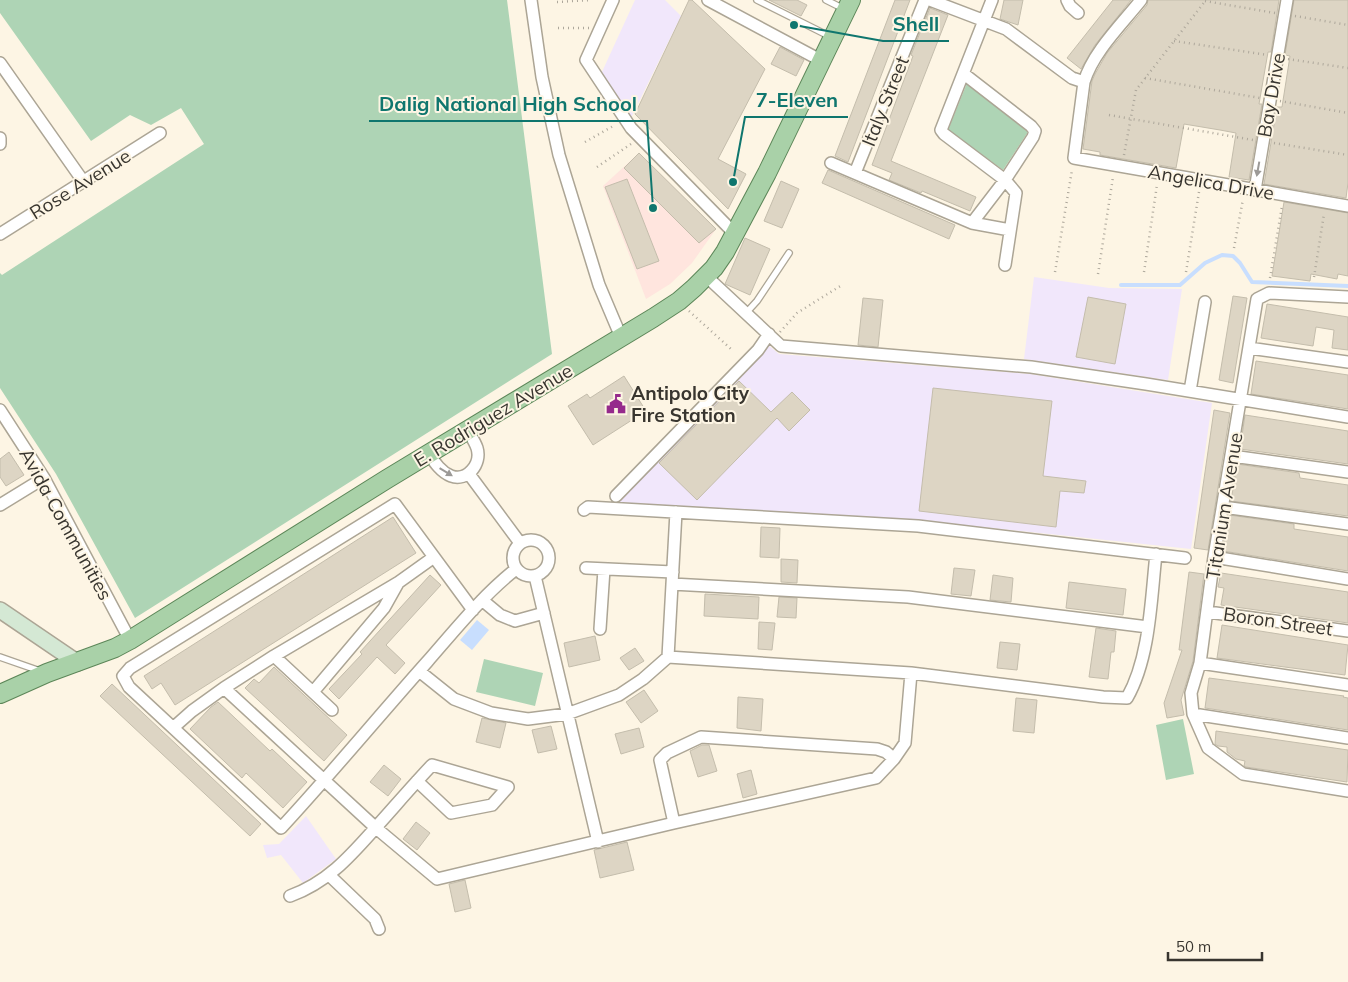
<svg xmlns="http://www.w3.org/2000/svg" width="1348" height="982" font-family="Mulish,sans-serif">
<rect width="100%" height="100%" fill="#fdf5e4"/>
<path fill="#f1e7fb" d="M635 0H665L681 16 630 120 601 74Z
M1034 277 1109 288 1182 289 1168 380 1024 359Z
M767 344 779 354 1030 374 1212 403 1191 549 906 519 614 502Z
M306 816 336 859 303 883 281 855 267 858 263 845 279 844Z"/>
<path fill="#ffe5de" d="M639 153 716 229 692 263 670 284 646 299 603 186Z"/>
<path fill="#aed4b5" d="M0 0H507L552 354 135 618 56 474 0 388V273L2 275 204 144 181 108 151 125 130 115 91 141 0 13Z
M967 83 1028 132 1003 170 948 130Z
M484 659 543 673 535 706 476 692Z
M1183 719 1194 774 1166 780 1156 725Z"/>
<path fill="#c8defe" d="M477 620 489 630 472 650 460 640Z"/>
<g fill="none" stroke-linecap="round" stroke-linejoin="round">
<path stroke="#c8defe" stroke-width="4" d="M1121 285H1180L1205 263 1222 255 1233 256 1240 263 1252 282 1348 286"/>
</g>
<path fill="#ddd5c4" stroke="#c4bdac" d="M689 0H692L765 69 718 159 746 174 728 209 635 114Z
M769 0H797L807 5 801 16Z
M895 0H910L848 162 835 156Z
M1004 0H1023L1018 25 1000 19Z
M1113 0H1131L1095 45 1081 69 1067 58Z
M1148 0H1279L1271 52H1268L1259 104H1262L1249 180 1229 177 1236 133 1220 130 1184 124 1176 168 1100 155V152L1083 149 1092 81 1095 74 1107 53 1147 5Z
M1294 0H1348V183L1346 198 1264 184 1277 107H1282L1290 56 1285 55Z
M930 8 948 15 891 161 976 197 970 211 922 191 921 193 889 180 892 173 872 165 913 56 911 55Z
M780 47 804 60 796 76 771 64Z
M639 153 716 229 699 243 624 168Z
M828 170 955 225 949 239 822 183Z
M627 179 659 261 637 269 605 187Z
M781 181 799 189 782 228 764 221Z
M1284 202 1348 213V276L1338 274 1337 279 1311 274 1310 281 1272 276Z
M745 238 770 249 750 295 725 284Z
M1233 296 1247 298 1233 383 1219 380Z
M1088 297 1126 304 1115 364 1076 357Z
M863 298 883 300 878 347 858 345Z
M1267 304 1348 317V350L1332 348 1334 330 1316 327 1313 346 1261 338Z
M1256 361 1348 375V409L1251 394Z
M624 376 646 411 593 445 568 406 587 394 590 398Z
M739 381 771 412 792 392 810 410 789 431 777 418 697 500 659 463Z
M933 388 1052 401 1043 476 1086 481 1084 493 1060 491 1056 527 919 511Z
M1214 410 1230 413 1208 550 1194 548Z
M1245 415 1348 431V464L1240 449Z
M9 452 24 475 6 486 0 477V459Z
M1237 464 1299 473 1300 478 1348 485V516L1231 501Z
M1229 515 1294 524V529L1348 537V571L1223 551Z
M393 517 416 553 175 705 161 683 152 689 144 676Z
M761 527 780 528 779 558 760 557Z
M781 559 798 560 797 583 781 582Z
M954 568 975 570 971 596 951 594Z
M1189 572 1204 574 1193 661 1181 700 1184 715 1167 718 1164 703 1182 650H1179Z
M1221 573 1348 592V623L1221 605 1224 588 1218 587Z
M430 575 441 585 386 645 405 663 395 674 377 657 339 699 329 689 362 654 360 652Z
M993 575 1013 578 1011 602 990 600Z
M1069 582 1126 589 1123 615 1066 608Z
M705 594 759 597 758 619 704 616Z
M779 597 797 598 796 618 777 617Z
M759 622 775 623 772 650 758 649Z
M1222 625 1348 645 1345 675 1217 658Z
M1096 628 1116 631 1114 652H1111L1108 679 1089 677Z
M595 636 600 660 569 667 564 643Z
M1000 642 1020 644 1017 670 997 668Z
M635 648 644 661 629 670 620 658Z
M274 667 347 735 324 761 245 688 254 679 259 683Z
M1209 678 1344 696 1343 697 1348 698V730L1205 708Z
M112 684 261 824 250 836 100 696Z
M644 690 658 711 641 723 626 702Z
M738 697 763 699 761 731 737 728Z
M1016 698 1037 700 1034 733 1013 731Z
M218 702 270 751 272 749 307 782 283 808 246 773 242 778 190 729 211 707Z
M482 718 506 723 500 748 476 742Z
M551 726 557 749 538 753 532 730Z
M639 728 644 747 621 754 615 734Z
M1216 731 1348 750 1347 782 1246 767 1244 766 1245 761 1236 759 1227 752V747L1218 746 1215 744Z
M702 745H709L717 771 698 777 690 751Z
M384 765 401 779 388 796 370 782Z
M751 770 757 794 743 798 737 774Z
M416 822 430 833 417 850 403 839Z
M627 842 634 870 600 878 594 850Z
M465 880 471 908 455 912 449 884Z"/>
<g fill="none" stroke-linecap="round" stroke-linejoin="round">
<defs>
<path id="lane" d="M757 0 831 37
M826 0 844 9
M746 313 757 301 789 253
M0 657 40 671"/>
<path id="street" d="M531 0 542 77 559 155 599 285 621 337
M613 0 586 60 631 128 735 234
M708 0 822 61
M930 0 1006 29 1072 78 1084 82
M992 0 941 130 944 134 1005 180 1016 193 1005 265
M1067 0 1070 6 1078 13
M1141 0C1122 24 1093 52 1084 82L1074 158 1348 206
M0 63 83 181
M964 74 1031 126 1035 131 1033 137 1005 180 972 223
M0 138V144
M831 163 972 223 1010 230
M855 173 925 0
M1255 190 1287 0
M0 234 160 133
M706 276 781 346 1031 367 1146 384 1348 417
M1348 297 1269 293 1257 299 1214 557 1200 663 1191 693 1193 714 1208 748 1243 774 1348 791
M1249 348 1348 362
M1190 391 1205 302
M0 410 44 478 130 640
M429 454C435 463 441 472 451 476 467 482 482 464 477 448 475 442 471 436 468 431
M1232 456 1348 472
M469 474 520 543
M616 496 758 350 769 334
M0 505 44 478
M1223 507 1348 524
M584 510 588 507 918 526 1185 558
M513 558a18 18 0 1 1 36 0a18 18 0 1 1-36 0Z
M1214 557 1348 579
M586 568 673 572
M535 576 598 842
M672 584 908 597 1148 627
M482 600 500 615 515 621 544 613
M473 610 395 504 130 668 123 676 129 687 281 828C331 774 378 717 427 662 455 630 482 596 516 569
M1208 612 1348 631
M600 629 604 569
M274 656 332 710
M668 657 676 512
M1200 663 1348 685
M419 671 454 699 491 713 528 719 567 714 619 695 643 679 668 657 911 673 1103 697 1127 698C1150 658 1151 599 1156 554
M224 688 376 828 437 879 674 823 876 778 894 759 905 743 911 673
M313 692 384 608 398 583
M1193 714 1348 738
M174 727 192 711 224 688 274 656 399 582 434 557
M674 823 660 760 667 753 701 737 877 749 886 752 894 759
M329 875 375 919 379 929
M290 896C329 882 352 854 378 825 396 805 413 785 432 765L508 787 492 805 451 813 417 781"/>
<path id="secondary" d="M0 610 78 663"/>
<path id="primary" d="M0 694 47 673 115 648 130 640 387 479 653 318 679 301 694 288 714 268 725 252 767 173 851 0"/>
</defs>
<use href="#lane" stroke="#aca595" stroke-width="8"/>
<use href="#street" stroke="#aca595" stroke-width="14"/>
<use href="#secondary" stroke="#aca595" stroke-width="18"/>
<use href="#primary" stroke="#5c8658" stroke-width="20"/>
<path stroke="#ada79b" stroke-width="2.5" stroke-dasharray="1 4" stroke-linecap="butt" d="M1205 1 1275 13
M557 2 591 0
M1295 16 1348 25
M558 28H589
M1174 41 1268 55
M1288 59 1348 68
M1145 78 1260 98
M1280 101 1348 113
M1109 115 1253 140
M585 142 615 125
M1274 143 1348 155
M1124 155 1136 90 1206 0
M597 167 631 144
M1234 248 1243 199
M1055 272 1072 170
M1144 272 1157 185
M1186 272 1199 192
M1098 274 1113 177
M1314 277 1324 214
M1270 278 1282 206
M689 311 731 349
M780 332 797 313 842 285"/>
<use href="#lane" stroke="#fff" stroke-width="5.5"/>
<use href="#street" stroke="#fff" stroke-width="11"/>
<use href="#secondary" stroke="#d4e8d4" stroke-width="15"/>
<use href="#primary" stroke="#a9d1a8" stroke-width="18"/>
</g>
<defs><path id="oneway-solid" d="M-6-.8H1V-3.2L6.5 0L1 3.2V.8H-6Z" transform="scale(1.25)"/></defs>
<g fill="#9c9a97">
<use href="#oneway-solid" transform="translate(1258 169) rotate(100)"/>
<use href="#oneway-solid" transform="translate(446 472) rotate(31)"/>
</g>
<defs>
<symbol id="civic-bare" viewBox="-9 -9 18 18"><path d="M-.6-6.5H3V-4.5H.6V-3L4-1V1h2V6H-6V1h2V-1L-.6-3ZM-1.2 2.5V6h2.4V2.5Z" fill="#952a8c" stroke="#fdf5e4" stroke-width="2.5" paint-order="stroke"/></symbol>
</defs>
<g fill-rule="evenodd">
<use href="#civic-bare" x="602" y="390" width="28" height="28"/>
</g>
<g text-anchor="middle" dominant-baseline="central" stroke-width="4" stroke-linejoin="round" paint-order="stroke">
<g font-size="19" fill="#38352f" stroke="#fdf5e4">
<text transform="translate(1271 95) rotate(-80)">Bay Drive</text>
<text transform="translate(885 101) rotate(-68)">Italy Street</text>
<text transform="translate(1211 182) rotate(10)">Angelica Drive</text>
<text transform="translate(80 184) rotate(-32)">Rose Avenue</text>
<text transform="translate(493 415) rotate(-31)">E. Rodriguez Avenue</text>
<text transform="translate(1224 506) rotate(-81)">Titanium Avenue</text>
<text transform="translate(66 524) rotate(61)">Avida Communities</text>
<text transform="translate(1278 621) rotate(8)">Boron Street</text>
</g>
<g font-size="19" font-weight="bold" fill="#38352f" stroke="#fdf5e4" text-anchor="start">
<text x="631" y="393">Antipolo City<tspan x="631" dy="22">Fire Station</tspan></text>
</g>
</g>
<path fill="none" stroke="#0f766e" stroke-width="2" d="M794 25L883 41H949M733 182L745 117H848M653 208L647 121H369"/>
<g fill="#0f766e" stroke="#fdf5e4" stroke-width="2">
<circle cx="794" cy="25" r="5"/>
<circle cx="733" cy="182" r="5"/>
<circle cx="653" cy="208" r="5"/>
</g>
<g font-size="20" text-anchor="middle" font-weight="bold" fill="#0f766e" stroke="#fdf5e4" stroke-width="4" stroke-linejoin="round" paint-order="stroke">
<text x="916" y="31">Shell</text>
<text x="797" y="107">7-Eleven</text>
<text x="508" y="111">Dalig National High School</text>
</g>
<path d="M1168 952v8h94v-8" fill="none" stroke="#38352f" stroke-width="2.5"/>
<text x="1176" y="952" font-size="15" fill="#38352f" stroke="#fdf5e4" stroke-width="4" paint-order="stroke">50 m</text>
</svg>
